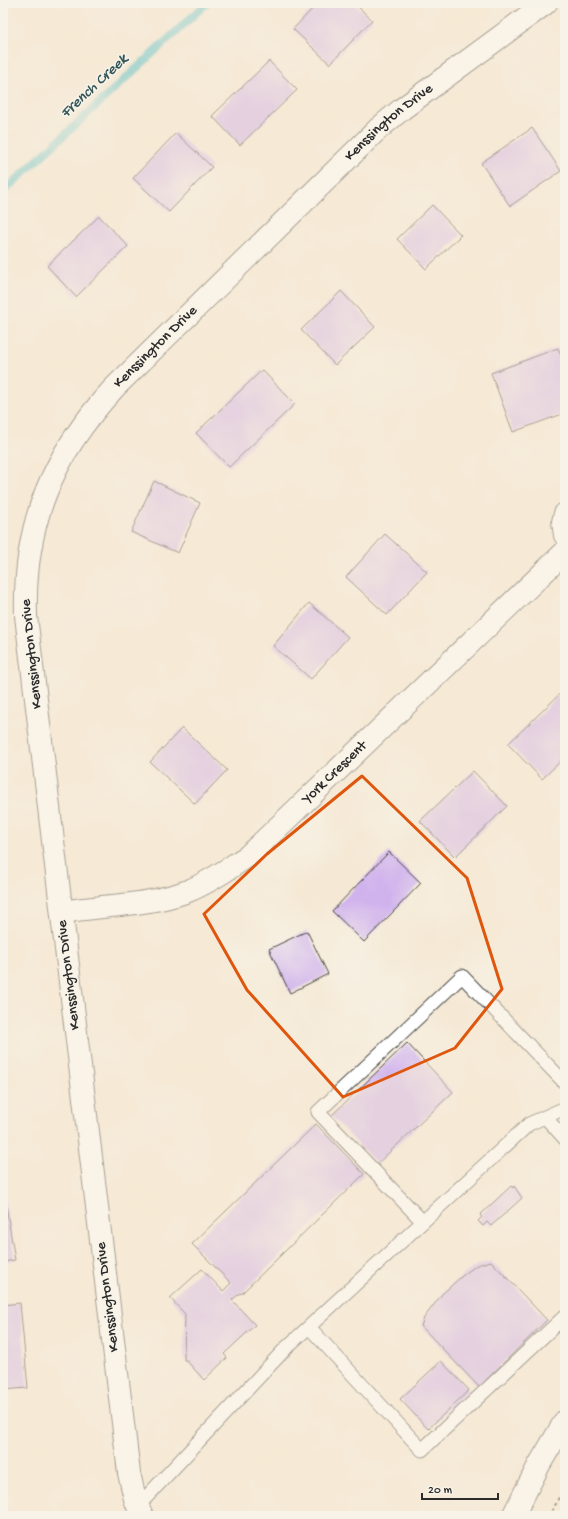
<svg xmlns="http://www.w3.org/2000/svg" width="568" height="1519" font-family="'Gochi Hand',sans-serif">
<rect width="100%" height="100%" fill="#f7f3e8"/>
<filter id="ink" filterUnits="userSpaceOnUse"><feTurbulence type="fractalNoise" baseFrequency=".025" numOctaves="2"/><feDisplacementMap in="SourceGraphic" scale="8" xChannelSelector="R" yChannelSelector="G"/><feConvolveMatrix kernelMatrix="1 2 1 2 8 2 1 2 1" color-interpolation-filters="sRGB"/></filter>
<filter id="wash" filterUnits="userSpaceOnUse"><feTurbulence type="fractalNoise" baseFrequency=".012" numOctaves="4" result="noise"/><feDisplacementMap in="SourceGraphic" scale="16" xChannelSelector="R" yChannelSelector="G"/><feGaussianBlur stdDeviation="0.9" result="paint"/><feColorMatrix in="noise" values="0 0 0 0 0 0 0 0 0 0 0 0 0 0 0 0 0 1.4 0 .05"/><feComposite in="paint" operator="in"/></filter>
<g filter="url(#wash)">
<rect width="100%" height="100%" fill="#f5e9d5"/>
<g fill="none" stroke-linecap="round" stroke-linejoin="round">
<path stroke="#51bfc9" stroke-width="8" d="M3 192 207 3"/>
</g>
<g id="blocks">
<path fill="#d0b2ed" d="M318 3H354L372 20 330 64 293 29Z
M269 61 297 90 240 145 212 116Z
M532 128 561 171 510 206 481 163Z
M176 133 212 167 169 212 133 178Z
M432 205 461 235 426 269 397 239Z
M99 216 128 246 76 297 47 266Z
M341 291 375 327 335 365 301 330Z
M558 348 565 366V413L513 432 491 373Z
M262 370 295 404 229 467 196 433Z
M154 481 200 503 178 553 131 532Z
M385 534 427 572 387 615 346 577Z
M309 603 348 637 311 679 273 646Z
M565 689V757L542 779 508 744Z
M182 728 227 770 195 804 150 762Z
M473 771 507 806 455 857 420 821Z
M389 852 421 883 364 942 332 911Z
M307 931 328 974 290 993 269 949Z
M407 1043 453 1092 377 1164 331 1116Z
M316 1124 364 1174 241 1294 240 1293 232 1300 255 1325 224 1354 227 1358 204 1380 186 1360H184L185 1314 170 1298 202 1269 223 1291 231 1283 192 1244Z
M511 1186 513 1188 514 1186 522 1198 491 1226 487 1222 483 1226 478 1221 482 1217 480 1215Z
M3 1187 15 1260 3 1262Z
M491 1261 547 1320 479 1387 421 1326 424 1318 442 1294 462 1276 477 1265Z
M20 1303 28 1388 3 1390V1305Z
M441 1361 469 1390 428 1429 400 1399Z"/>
</g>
</g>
<g filter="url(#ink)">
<use href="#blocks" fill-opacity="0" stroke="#494844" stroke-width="1"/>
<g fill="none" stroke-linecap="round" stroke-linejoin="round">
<defs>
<path id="lane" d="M545 1117 565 1139
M423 1222 318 1112 462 976 565 1083
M309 1327 422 1450 565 1316
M138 1506 287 1347 529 1124 565 1108"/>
<g id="street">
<path d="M565 514 563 522 565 535"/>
<path id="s1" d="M62 912C103 905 148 906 188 891 209 883 229 868 248 856L565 552"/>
<path id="s2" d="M142 1516 135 1499 129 1473 26 616C23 525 52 455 114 388L378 129 402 109 546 3"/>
<path d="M513 1516 539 1465 565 1421"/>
</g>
</defs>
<use href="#lane" stroke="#494844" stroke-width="15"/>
<use href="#street" stroke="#494844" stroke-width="24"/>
<path stroke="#494844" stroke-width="2.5" stroke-dasharray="3 3" stroke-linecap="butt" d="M549 1516 565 1487"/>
<use href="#lane" stroke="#fff" stroke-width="13"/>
<use href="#street" stroke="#fff" stroke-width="22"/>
</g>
</g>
<path d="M0 0H568V1519H0ZM362 776 467 878 502 989 455 1048 343 1097 247 990 204 914 267 854Z" fill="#f5e9d5" fill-opacity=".55" fill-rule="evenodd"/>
<path fill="none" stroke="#df570e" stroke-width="3" stroke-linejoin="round" d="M362 776 467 878 502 989 455 1048 343 1097 247 990 204 914 267 854Z"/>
<g text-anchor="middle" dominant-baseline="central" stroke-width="3" stroke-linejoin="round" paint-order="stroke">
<g font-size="15" fill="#2b2b2b" stroke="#f7f3e8">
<text stroke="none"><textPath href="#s2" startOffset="1542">Kenssington Drive</textPath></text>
<text stroke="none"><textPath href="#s2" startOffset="1218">Kenssington Drive</textPath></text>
<text transform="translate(32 654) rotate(-96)">Kenssington Drive</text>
<text stroke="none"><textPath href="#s1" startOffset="318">York Crescent</textPath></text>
<text transform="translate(69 975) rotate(-97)">Kenssington Drive</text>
<text transform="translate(108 1297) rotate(-97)">Kenssington Drive</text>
</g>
<g font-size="16" font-style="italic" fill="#36575a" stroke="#f7f3e8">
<text transform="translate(95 87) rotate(-43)">French Creek</text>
</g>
</g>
<rect width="568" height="1519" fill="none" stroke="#f7f3e8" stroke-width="16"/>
<path d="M422 1493v6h76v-6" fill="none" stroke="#2b2b2b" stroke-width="2"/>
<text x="428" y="1493" font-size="12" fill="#2b2b2b" stroke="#f7f3e8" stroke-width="3" paint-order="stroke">20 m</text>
</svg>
